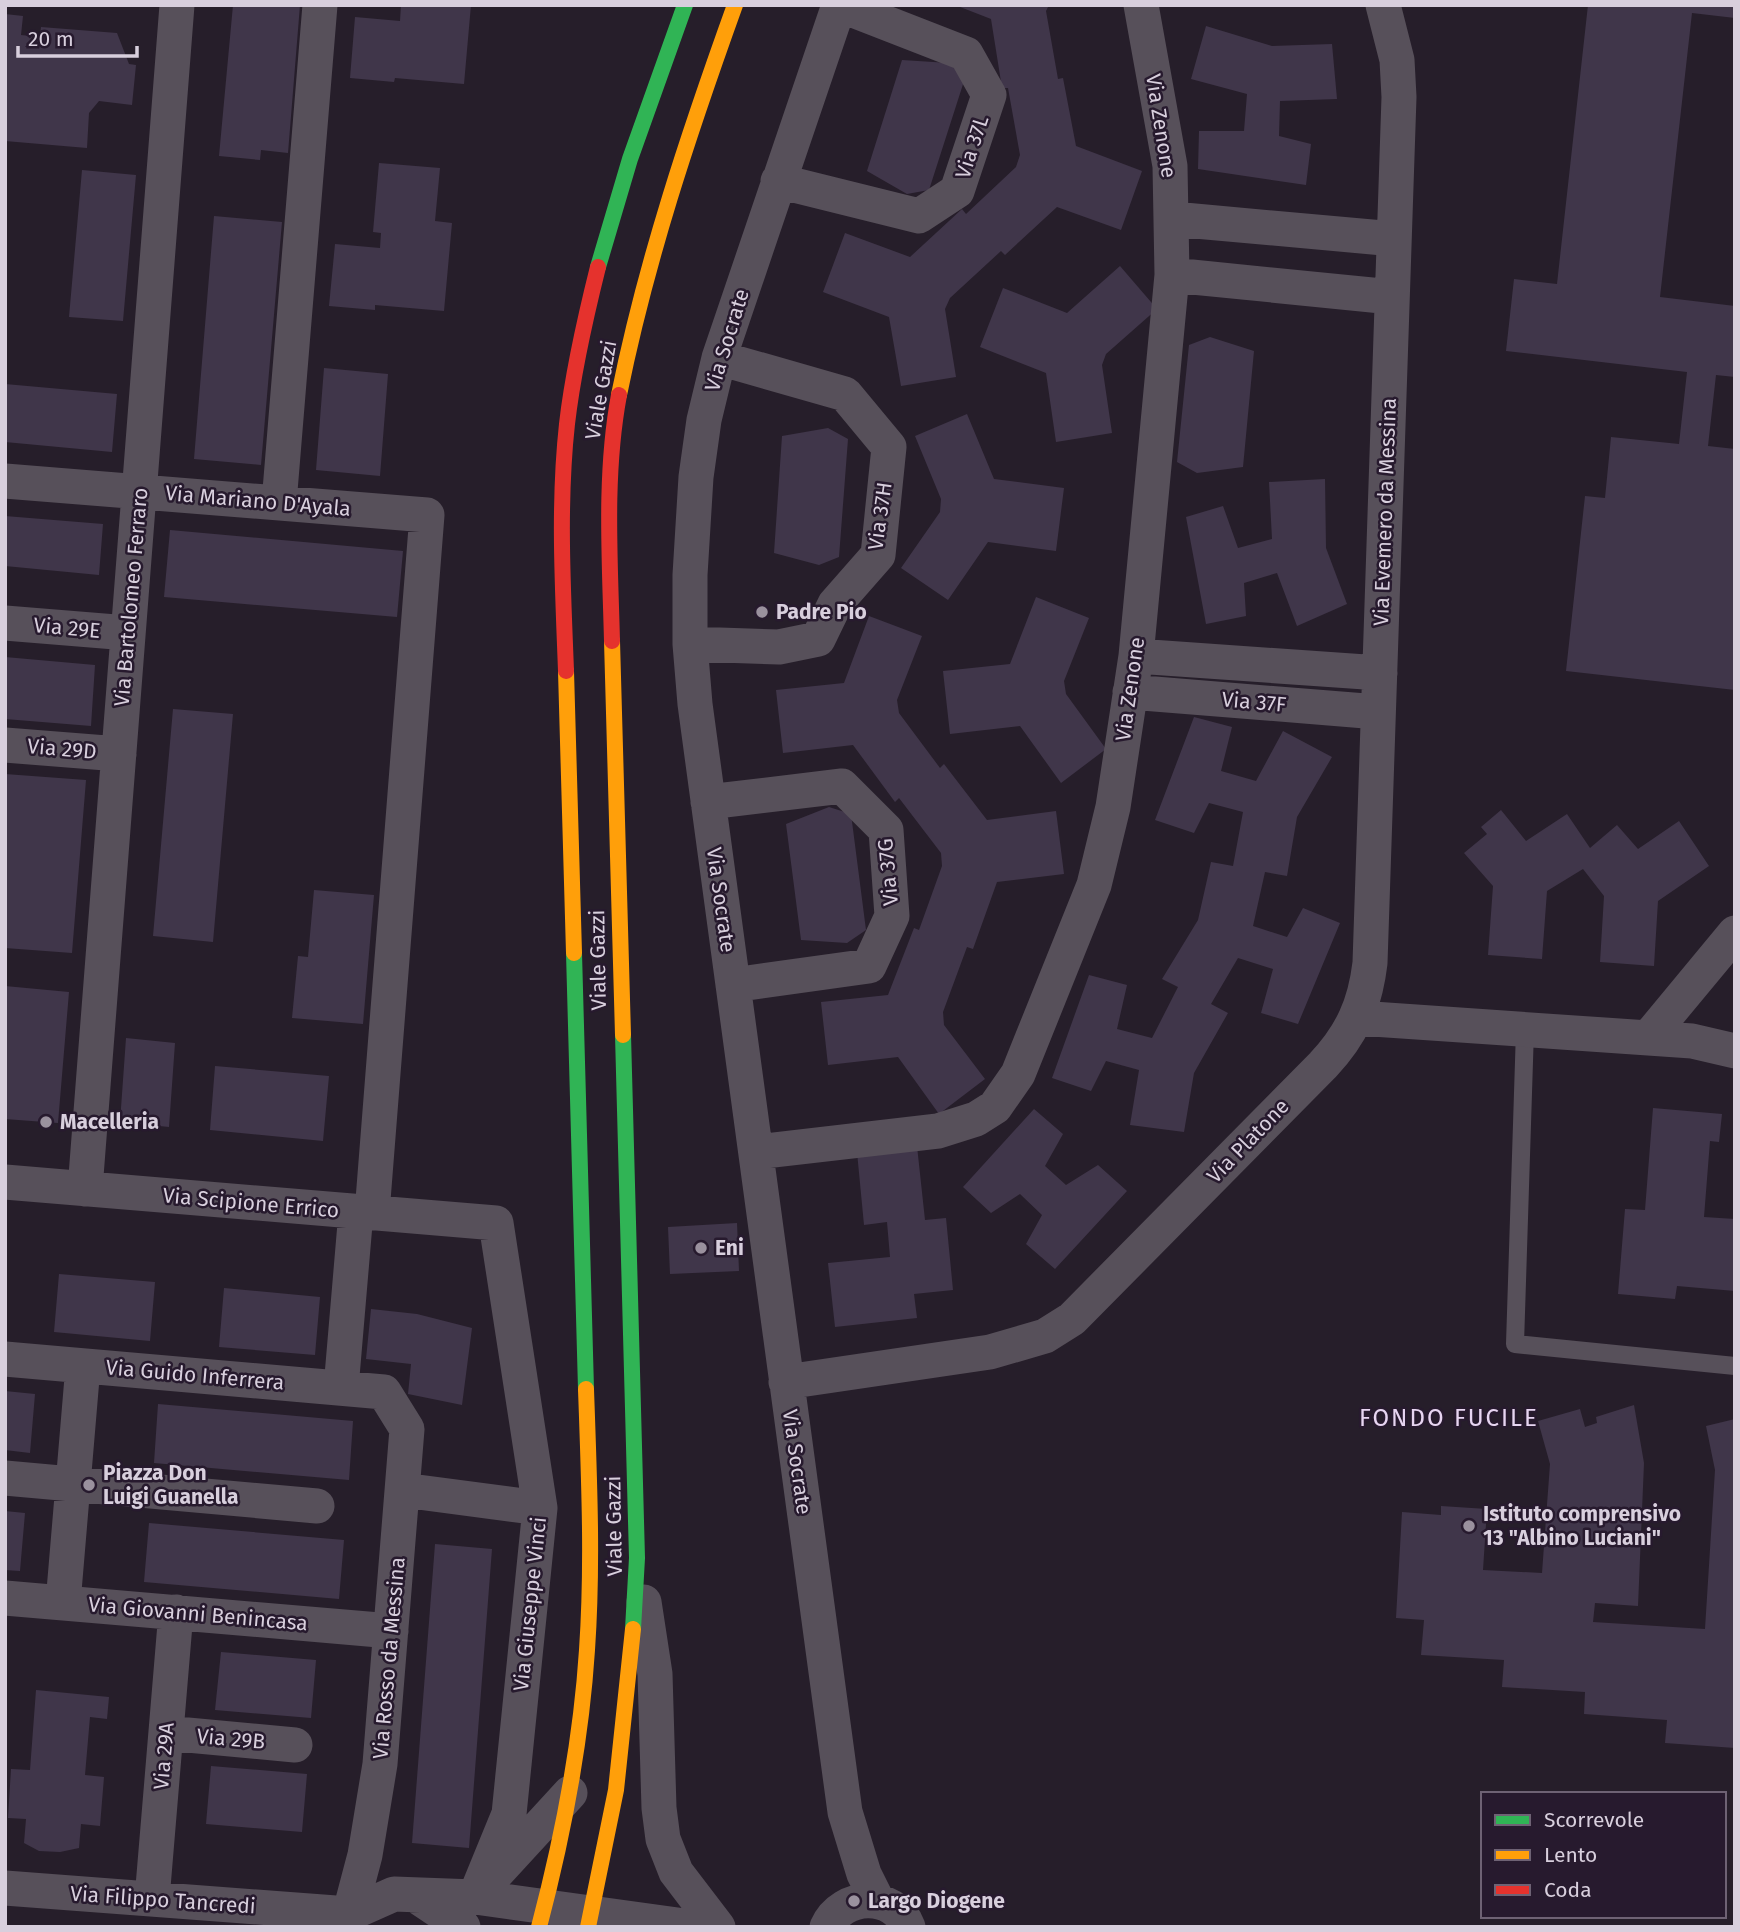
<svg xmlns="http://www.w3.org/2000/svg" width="1740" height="1932" font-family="'Fira Sans',sans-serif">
<rect width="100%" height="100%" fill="#261e2a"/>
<path fill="#40364a" d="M233 5H300L288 153 261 150 260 160 219 156Z
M401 5H471L464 84 395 78 394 82 350 78 355 17 400 21Z
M955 5H1049L1046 11 1058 79 1063 78 1076 146 1142 171 1121 230 1057 207 1005 255 1001 251 950 298 945 309 956 377 901 386 889 317 823 292 845 233 910 257 962 209 966 214 1016 167 1020 155 1008 88H1002L991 19Z
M1588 5H1735V18L1692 13 1660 297 1735 306V377L1716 375 1708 446 1735 449V690L1566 671 1585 496 1605 498 1611 437 1679 444 1687 372 1506 351 1514 279 1557 284Z
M5 14 23 16 21 35 40 37 41 27 117 33 129 64 136 65 132 105 99 101 89 113 87 148 5 141Z
M1206 26 1272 46 1332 44 1337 99 1280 101 1279 136 1311 144 1306 185 1198 169 1199 131H1244L1247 94 1191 79Z
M902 60 949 63 965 78 929 190 907 194 867 171Z
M379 163 440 168 435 221 452 223 444 311 375 305V310L329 306 335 244 380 248 381 233 373 232Z
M82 170 136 175 123 321 69 317Z
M214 216 282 222 261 465 194 459Z
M1120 266 1157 309 1106 354 1102 365 1112 433 1056 442 1046 373 980 347 1003 288 1067 313Z
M1210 337 1254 351 1243 467 1197 473 1177 462 1189 345Z
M324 368 388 374 380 476 316 470Z
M5 384 117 394 112 452 5 442Z
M967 414 994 479 1064 488 1056 551 988 542 948 600 901 568 940 512 941 499 915 436Z
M828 428 848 439 839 557 819 565 774 553 782 436Z
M1325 479 1326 548 1347 604 1297 626 1277 573 1244 583 1246 616 1206 624 1186 517 1223 506 1238 548 1272 539 1269 482Z
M5 516 103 524 99 575 5 566Z
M170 530 403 551 397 617 164 597Z
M1036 597 1089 618 1064 681 1066 694 1106 749 1061 783 1020 726 950 734 943 671 1010 664Z
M869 616 922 636 897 700 899 713 940 768 944 764 987 820 1056 811 1064 874 997 882 973 949 967 947 943 1012 944 1025 985 1079 939 1114 898 1057 828 1065 821 1002 888 995 914 928 919 930 942 866 941 853 899 798 895 802 853 745 783 753 776 690 844 683Z
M5 657 95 665 91 726 5 719Z
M173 709 233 714 213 942 153 936Z
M1194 717 1232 727 1221 771 1256 781 1283 731 1332 757 1297 817 1287 876 1265 872 1253 926 1287 937 1303 908 1340 923 1298 1024 1261 1013 1273 969 1238 958 1211 1004 1228 1013 1194 1073 1184 1132 1130 1125 1139 1070 1106 1061 1091 1091 1052 1078 1089 975 1127 985 1117 1029 1152 1038 1178 987 1162 979 1198 920 1211 862 1233 866 1243 812 1209 803 1194 833 1155 820Z
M5 774 86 780 72 953 5 948Z
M829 807 851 814 866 930 847 943 801 940 786 824Z
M1501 810 1526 841 1567 814 1590 848 1617 825 1638 849 1679 821 1709 866 1658 901 1654 966 1600 962 1604 896 1583 869 1547 891 1542 959 1488 955 1493 886 1464 853 1487 834 1481 827Z
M314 890 374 895 363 1024 292 1018 298 956 308 957Z
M5 986 69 992 58 1123 5 1119Z
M126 1038 175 1043 169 1127 120 1122Z
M215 1066 329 1076 323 1141 210 1130Z
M1653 1108 1722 1114 1719 1142 1710 1141 1704 1217 1735 1219V1291L1677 1286 1675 1299 1618 1294 1625 1209 1645 1210Z
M1034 1109 1063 1134 1045 1166 1066 1185 1098 1165 1127 1191 1055 1269 1026 1244 1042 1215 1020 1194 991 1213 963 1187Z
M917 1146 925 1220 946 1218 953 1290 914 1294 917 1318 835 1327 828 1263 890 1257 887 1222 864 1225 857 1152Z
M737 1223 739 1271 670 1274 668 1227Z
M59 1274 155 1282 150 1341 54 1332Z
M224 1288 320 1297 315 1355 219 1347Z
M371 1309 417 1314 472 1328 462 1405 408 1394 411 1364 366 1359Z
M5 1391 35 1394 30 1453 5 1450Z
M158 1404 353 1421 349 1480 154 1463Z
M1634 1405 1644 1463 1638 1606 1595 1603 1593 1622 1705 1629 1715 1470 1706 1426 1735 1419V1748L1665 1743 1667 1720 1584 1714 1585 1692 1502 1687 1504 1660 1421 1655 1424 1620 1396 1618 1402 1512 1441 1515V1506L1487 1509 1483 1570 1542 1573 1550 1464 1538 1421 1580 1409 1585 1427 1597 1423 1596 1417Z
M5 1511 25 1513 20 1571 5 1570Z
M149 1523 344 1540 339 1599 144 1582Z
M435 1544 492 1549 469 1848 412 1843Z
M221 1652 316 1660 311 1718 215 1710Z
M36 1690 109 1697 107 1719 90 1717 85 1775 104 1777 100 1826 81 1824 79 1848 60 1852 39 1851 24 1843 26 1819 8 1818 11 1769 30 1770Z
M211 1766 307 1774 302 1832 206 1824Z"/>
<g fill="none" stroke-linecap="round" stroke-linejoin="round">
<path stroke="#57505a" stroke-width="18" d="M1525 1030 1515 1344 1735 1366"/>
<path stroke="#57505a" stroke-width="35" d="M839 5 719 358 704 420 696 477 690 575V644L695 704 845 1812 864 1874 877 1900
M778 181 919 216 957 191 989 95 966 54 840 5
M1173 219 1394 239
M1172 275 1392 297
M5 481 427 515 372 1213
M279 503 320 5
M5 623 128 633
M690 644 779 647 818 639 835 604 878 555 889 447 845 394 719 358
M1136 656 1380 673
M1130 692 1378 712
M5 745 119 754
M708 802 842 786 886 830 892 916 869 966 733 985
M1358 1018 1692 1041 1735 1051
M1648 1038 1735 933
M756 1152 938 1131 976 1119 995 1107 1018 1074 1094 885 1113 807 1136 656 1172 275 1170 166 1141 5
M5 1182 496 1223 540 1508 509 1814 475 1897
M85 1189 177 5
M5 1359 384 1392 407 1429 380 1764 365 1855 346 1927
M786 1382 990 1352 1045 1336 1072 1319 1323 1065C1352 1034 1365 1005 1370 963L1399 97 1397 60 1383 5
M341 1388 356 1212
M5 1478 317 1506
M403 1490 540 1508
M5 1598 391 1631
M644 1602 655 1674 659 1808 663 1839 676 1872 718 1927
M63 1603 83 1366
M166 1733 295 1745
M491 1879 570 1793
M5 1888 349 1914 394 1894 475 1897 692 1927
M418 1897 463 1927
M152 1899 176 1612
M827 1927C842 1893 894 1891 908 1927"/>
<path stroke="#30b455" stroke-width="16" d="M598 267 630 159 685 5
M574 953 586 1389
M623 1035 637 1558 633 1629"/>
<path stroke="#ff9f0a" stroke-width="16" d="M619 395C646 261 689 133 735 5
M612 641 623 1035
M566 671 574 953
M539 1927C563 1836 581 1743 587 1650 593 1563 589 1476 586 1389
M588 1927 616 1790 633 1629"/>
<path stroke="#e5322d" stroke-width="16" d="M612 641C610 560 604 475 619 395
M566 671C563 589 558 506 567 424 573 371 585 319 598 267"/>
</g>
<g fill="#9a919e" stroke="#271a2e" stroke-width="2.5">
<circle cx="762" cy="612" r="7"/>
<circle cx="46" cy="1122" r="7"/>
<circle cx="701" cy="1248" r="7"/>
<circle cx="89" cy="1485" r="7"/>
<circle cx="1469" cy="1526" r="7"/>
<circle cx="854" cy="1901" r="7"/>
</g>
<g text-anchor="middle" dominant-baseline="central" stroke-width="5" stroke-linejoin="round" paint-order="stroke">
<g font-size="21" fill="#d8cfdd" stroke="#271a2e">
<text transform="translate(1161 126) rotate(81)">Via Zenone</text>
<text transform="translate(972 147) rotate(-72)">Via 37L</text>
<text transform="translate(727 340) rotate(-73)">Via Socrate</text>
<text transform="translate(601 390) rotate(-80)">Viale Gazzi</text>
<text transform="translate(258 501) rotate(5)">Via Mariano D'Ayala</text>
<text transform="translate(1385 512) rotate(-88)">Via Evemero da Messina</text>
<text transform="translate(880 516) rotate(-82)">Via 37H</text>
<text transform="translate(131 597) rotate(-85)">Via Bartolomeo Ferraro</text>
<text transform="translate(67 628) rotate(5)">Via 29E</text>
<text transform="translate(1130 689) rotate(-82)">Via Zenone</text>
<text transform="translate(1254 702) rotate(5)">Via 37F</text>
<text transform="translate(62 749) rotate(5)">Via 29D</text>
<text transform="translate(888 872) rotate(-95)">Via 37G</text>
<text transform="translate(721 900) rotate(82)">Via Socrate</text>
<text transform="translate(598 960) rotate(-91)">Viale Gazzi</text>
<text transform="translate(1248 1141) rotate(-46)">Via Platone</text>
<text transform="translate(251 1203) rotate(5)">Via Scipione Errico</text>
<text transform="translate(195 1375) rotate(5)">Via Guido Inferrera</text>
<text transform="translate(797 1462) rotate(82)">Via Socrate</text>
<text transform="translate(614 1526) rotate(-91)">Viale Gazzi</text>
<text transform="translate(530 1604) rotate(-84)">Via Giuseppe Vinci</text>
<text transform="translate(198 1614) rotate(5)">Via Giovanni Benincasa</text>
<text transform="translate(389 1658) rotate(-85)">Via Rosso da Messina</text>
<text transform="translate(231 1739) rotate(5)">Via 29B</text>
<text transform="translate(164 1756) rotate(-85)">Via 29A</text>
<text transform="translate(163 1900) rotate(4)">Via Filippo Tancredi</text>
</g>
<g font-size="21" font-weight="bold" fill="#d8cfdd" stroke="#271a2e" text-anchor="start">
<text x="776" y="612">Padre Pio</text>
<text x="60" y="1122">Macelleria</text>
<text x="715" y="1248">Eni</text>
<text x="103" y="1473">Piazza Don<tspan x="103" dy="24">Luigi Guanella</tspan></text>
<text x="1483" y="1514">Istituto comprensivo<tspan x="1483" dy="24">13 "Albino Luciani"</tspan></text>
<text x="868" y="1901">Largo Diogene</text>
</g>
<g font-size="24" letter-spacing="2" fill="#e7d5f1" stroke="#271a2e">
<text x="1449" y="1418">FONDO FUCILE</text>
</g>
</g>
<rect width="1740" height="1932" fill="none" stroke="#d8cfdd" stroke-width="14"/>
<rect x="1481" y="1792" width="245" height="126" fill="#271a2e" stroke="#6e6274" stroke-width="2"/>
<rect x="1495" y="1815" width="35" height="10" fill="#30b455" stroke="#6e6274" stroke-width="2"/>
<text x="1544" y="1827" font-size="21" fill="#d8cfdd">Scorrevole</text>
<rect x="1495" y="1850" width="35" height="10" fill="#ff9f0a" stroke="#6e6274" stroke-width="2"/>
<text x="1544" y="1862" font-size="21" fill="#d8cfdd">Lento</text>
<rect x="1495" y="1885" width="35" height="10" fill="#e5322d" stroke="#6e6274" stroke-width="2"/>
<text x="1544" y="1897" font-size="21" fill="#d8cfdd">Coda</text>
<path d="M18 46v10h119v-10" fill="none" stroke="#d8cfdd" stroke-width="3.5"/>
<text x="28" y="46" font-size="21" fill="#d8cfdd" stroke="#271a2e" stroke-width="5" paint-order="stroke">20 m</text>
</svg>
